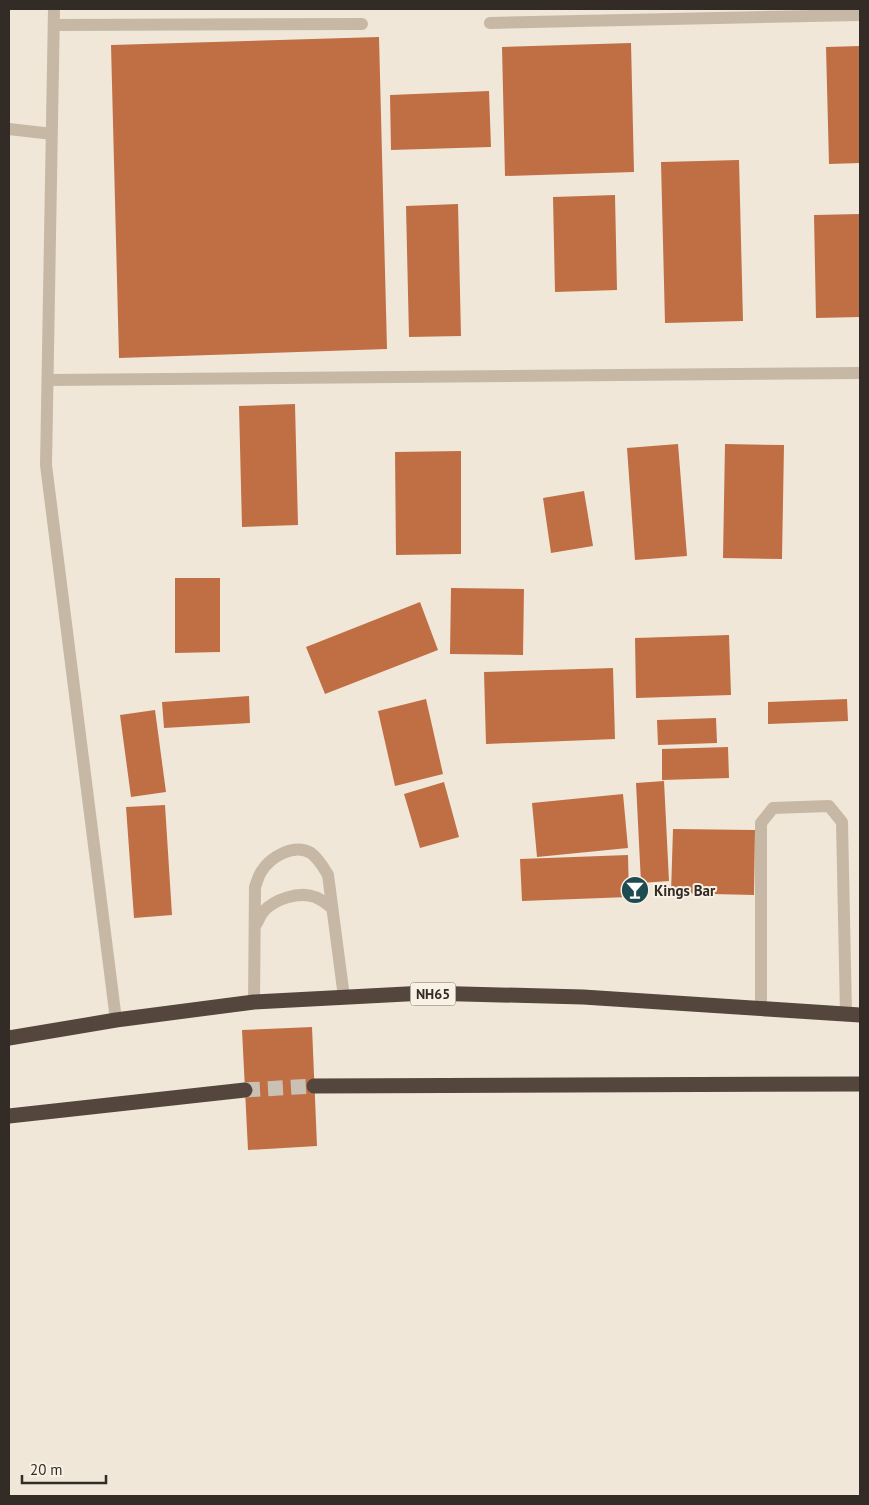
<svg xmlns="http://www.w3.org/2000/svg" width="869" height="1505" font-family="'PT Sans',sans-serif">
<rect width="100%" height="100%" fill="#f0e7d8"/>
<path fill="#c06f45" d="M379 37 387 349 119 358 111 45Z
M631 43 634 172 505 176 502 47Z
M860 46V163L829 164 826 47Z
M489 91 491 147 391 150 390 95Z
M739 160 743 321 665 323 661 162Z
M615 195 617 290 555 292 553 197Z
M458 204 461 336 409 337 406 206Z
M860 214V317L816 318 814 215Z
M295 404 298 525 242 527 239 406Z
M678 444 687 556 635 560 627 448Z
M725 444 784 445 782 559 723 558Z
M461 451V554L396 555 395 452Z
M584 491 593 546 551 553 543 498Z
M175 578H220V652L175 653Z
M451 588 524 589 523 655 450 654Z
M420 602 438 650 325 694 306 647Z
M729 635 731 695 636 698 635 638Z
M613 668 615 739 486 744 484 672Z
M249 696 250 723 164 728 162 702Z
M426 699 443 774 395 786 378 711Z
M847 699 848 721 768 724V702Z
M155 710 166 792 131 797 120 715Z
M716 718 717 743 658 745 657 720Z
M728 747 729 778 662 780V749Z
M664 781 669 881 641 883 636 783Z
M444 782 459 837 420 848 404 794Z
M623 794 628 848 537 857 532 803Z
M165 805 172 915 134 918 126 807Z
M673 829 755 830 754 895 671 893Z
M628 855 629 897 522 901 520 859Z
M312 1027 317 1146 248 1150 242 1030Z"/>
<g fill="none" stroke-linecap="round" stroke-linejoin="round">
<path stroke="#cac1b4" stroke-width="15" stroke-dasharray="15 8" stroke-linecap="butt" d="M245 1090 314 1086"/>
<path stroke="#c7b8a5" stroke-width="12" d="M54 9 46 465 116 1020
M490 23 860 15
M54 25 362 24
M9 129 52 134
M48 380 860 373
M255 926C258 922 260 916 263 912 274 899 299 891 315 897 321 899 327 904 332 908
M254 1002 255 887C257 882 258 877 261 872 270 857 294 843 311 853 319 859 323 867 328 875L344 997
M761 1009V823L773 808 829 806 842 822 846 1014"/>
<path stroke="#54463d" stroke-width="15" d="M9 1038 116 1020 254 1002 425 993 583 997 860 1015
M314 1086 860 1084
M9 1116 245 1090"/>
</g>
<defs>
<symbol id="bar-disc" viewBox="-11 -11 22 22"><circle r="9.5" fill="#1e4a52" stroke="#f8f1e4"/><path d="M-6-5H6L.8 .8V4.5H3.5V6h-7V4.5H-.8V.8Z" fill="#fff"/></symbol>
</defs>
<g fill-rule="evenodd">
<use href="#bar-disc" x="619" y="874" width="32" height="32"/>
</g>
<g text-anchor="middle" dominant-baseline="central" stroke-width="4" stroke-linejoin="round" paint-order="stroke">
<rect fill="#f8f1e4" stroke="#6e665f" stroke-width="1" x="410.5" y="982.5" width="45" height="23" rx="4"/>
<g font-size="14" font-weight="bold" fill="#332b26">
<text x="433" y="994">NH65</text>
</g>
<g font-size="15" font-weight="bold" fill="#332b26" stroke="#f8f1e4" text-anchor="start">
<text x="654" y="890">Kings Bar</text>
</g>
</g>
<rect width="869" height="1505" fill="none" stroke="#332b26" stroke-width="20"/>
<path d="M22 1475v8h84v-8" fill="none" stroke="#332b26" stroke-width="2.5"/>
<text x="30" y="1475" font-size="15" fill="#332b26" stroke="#f8f1e4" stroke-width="4" paint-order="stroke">20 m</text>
</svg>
